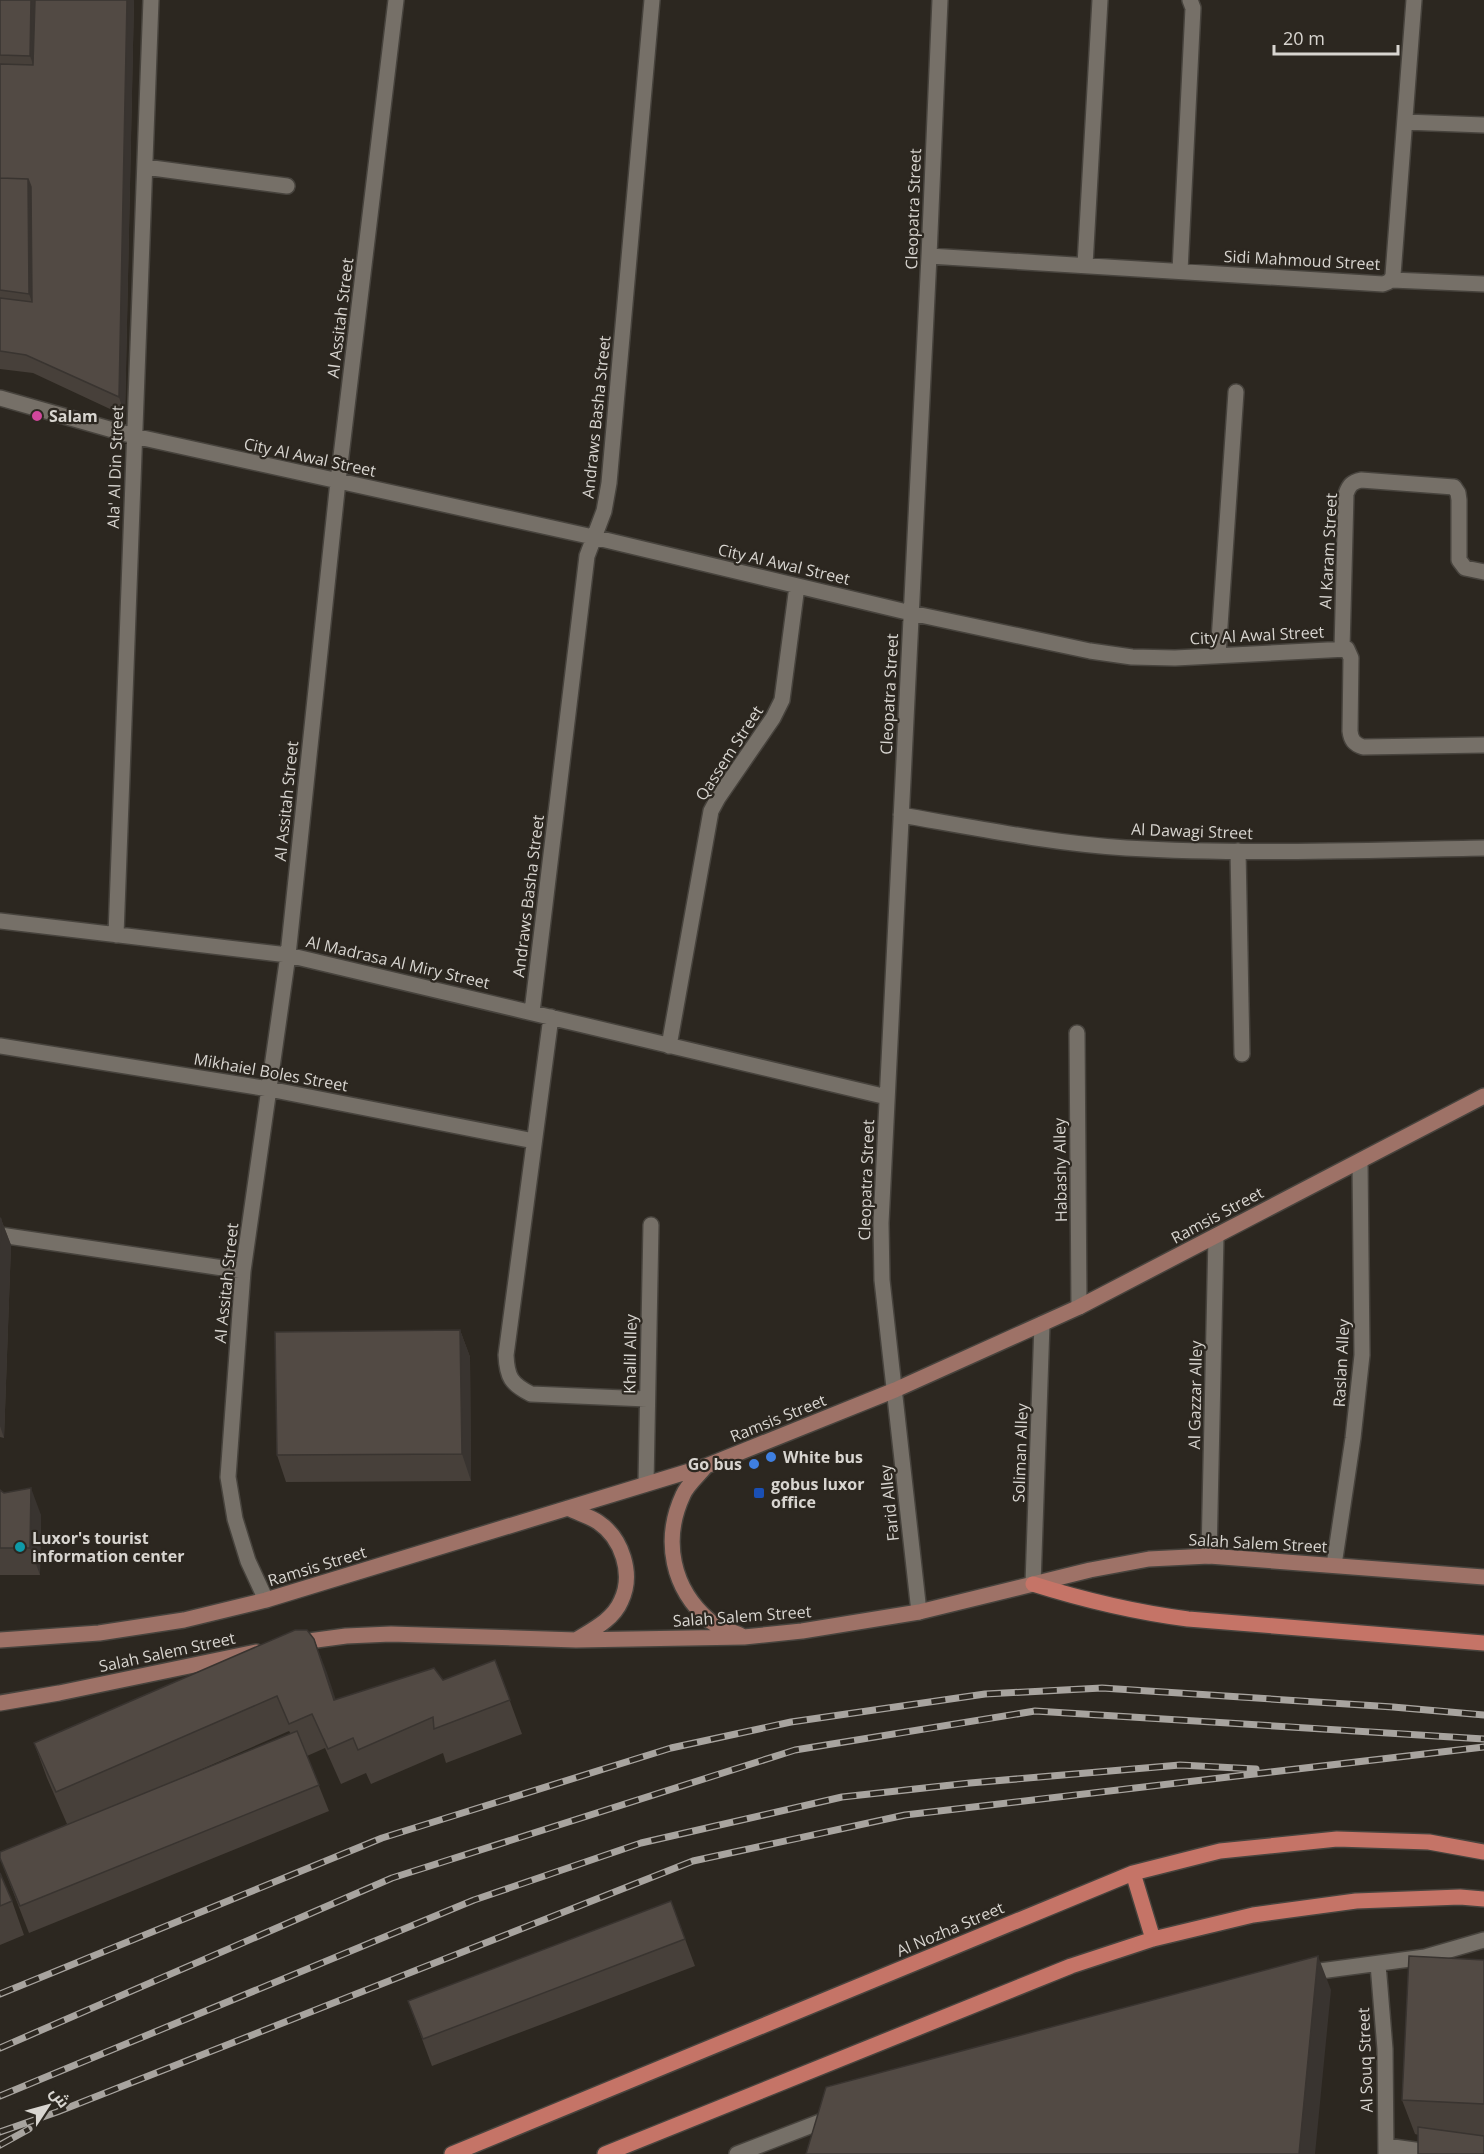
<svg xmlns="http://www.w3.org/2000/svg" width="1484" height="2154" font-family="'Open Sans',Cairo,sans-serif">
<rect width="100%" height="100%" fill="#2c2720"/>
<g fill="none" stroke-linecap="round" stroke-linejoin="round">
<defs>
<path id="street" d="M1405 122 1484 125
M145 167 287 186
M929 256 1383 284C1389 282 1391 281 1393 275L1414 0
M1085 265 1100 0
M1180 271 1193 8 1190 0
M1392 280 1484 284
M0 398 134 436 593 537 911 613 1090 651 1132 657 1175 658 1347 649 1351 658 1350 731C1351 740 1354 744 1363 747L1484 745
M1342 649 1346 494C1349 485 1352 482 1361 480L1454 487 1458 493 1459 500V560L1465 568 1484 572
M1218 655 1236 392
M901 815C976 828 1050 843 1126 848 1245 855 1365 850 1484 848
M1238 851 1242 1054
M0 921 288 955 887 1097
M116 935 151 0
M532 1012 587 556 604 511 609 483 652 0
M551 1017 506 1355C507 1377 511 1384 531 1394L647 1399
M1077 1033 1079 1307
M0 1046 269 1089 534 1141
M669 1046 711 811 718 798 773 718 782 700 797 586
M0 1235 243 1271
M646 1483 651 1225
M1209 1556 1216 1236
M1334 1565 1353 1438 1362 1355 1360 1161
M1033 1584 1042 1324
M266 1600 248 1561 235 1519 228 1477 243 1271 288 955 338 481 396 0
M919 1612 882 1280 881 1223 929 256 940 0
M1378 1964 1385 2049 1386 2154
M1305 1973 1425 1957 1484 1940
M1386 2146 1443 2154
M737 2154 833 2117"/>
<path id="secondary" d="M706 1466C699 1475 687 1485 683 1495 662 1540 672 1589 710 1621 718 1627 730 1631 740 1635
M568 1508C577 1513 589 1516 598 1522 622 1538 634 1574 621 1601 613 1620 592 1630 576 1640
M0 1640 99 1633 184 1620 266 1600 706 1466 895 1390 1079 1307 1484 1096
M294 1643 346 1636 391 1634 576 1640 744 1637 802 1631 919 1612 1090 1570 1149 1559 1209 1556 1484 1577
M0 1703 59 1693 256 1652"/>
<path id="primary" d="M1033 1584C1084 1600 1134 1612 1188 1619L1484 1643
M1133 1873 1153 1939
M452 2154 1133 1873 1220 1851 1337 1839 1429 1842 1484 1852
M605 2154 1071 1966 1153 1939 1253 1915 1356 1901 1460 1897 1484 1899"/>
</defs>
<use href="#street" stroke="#47433d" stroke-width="18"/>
<use href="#secondary" stroke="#47433d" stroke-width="18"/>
<use href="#primary" stroke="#47433d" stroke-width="18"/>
<use href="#street" stroke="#767068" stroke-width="15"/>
<use href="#secondary" stroke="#9e7267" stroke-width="15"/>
<use href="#primary" stroke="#c57467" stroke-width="15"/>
<defs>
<path id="rail" d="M0 1994 382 1838 671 1748 791 1722 985 1694 1102 1688 1393 1707 1484 1715
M0 2048 392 1878 795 1750 1035 1711 1484 1739
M0 2096 474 1900 641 1843 842 1797 970 1783 1180 1765 1256 1769
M0 2132 57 2112 693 1861 905 1815 1484 1747
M0 2145 29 2129"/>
</defs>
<use href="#rail" stroke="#a8a49f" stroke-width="7"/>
<use href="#rail" stroke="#2c2720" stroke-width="4.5" stroke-dasharray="14" stroke-linecap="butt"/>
</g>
<path fill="#47403a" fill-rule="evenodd" d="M0 0H134L125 416 33 373 0 369Z
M0 1218 1 1219 11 1245 4 1438 0 1437Z
M460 1330 470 1357 471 1481 286 1482 277 1455Z
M0 1490 41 1515 40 1575H0Z
M314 1639 335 1700 443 1680 495 1660 522 1734 446 1763 443 1753 371 1784 366 1773 341 1784 325 1748 307 1756 329 1811 29 1933 0 1858 67 1824 47 1778 34 1743ZM289 1731 291 1734 163 1786Z
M0 1873 12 1901 24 1935 0 1945Z
M671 1901 695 1966 432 2066 408 2001Z
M1484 1960V2154L1415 2134 1402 2100Z"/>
<path fill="#393430" d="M31 0H41L40 83 30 56Z
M127 0H134L125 416 119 397Z
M28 179 37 206 39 321 29 294Z
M1 1219 11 1245 4 1438 0 1426V1249Z
M460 1330 470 1357 471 1481 462 1454Z
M31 1488 41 1515 40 1575 30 1548Z
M314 1639 327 1673 347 1734 334 1700Z
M1318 1956 1331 1990 1315 2154H1299Z"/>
<path fill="#524a44" stroke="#393430" stroke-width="1.5" d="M0 0H31L30 56 0 55Z
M35 0H127L119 397 26 355 0 351V298L32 302 31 187 28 179 0 178V64L33 65Z
M0 178 28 179 29 294 0 290Z
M0 1218 1 1219 0 1249Z
M460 1330 462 1454 277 1455 275 1332Z
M31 1488 30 1548H0V1490L4 1493Z
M295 1630H307L314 1639 334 1700 434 1668 443 1680 495 1660 510 1700 434 1729 433 1717 358 1750 353 1738 328 1749 312 1714 289 1724 277 1696 56 1792 34 1743Z
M297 1731 319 1785 20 1906 0 1858V1852Z
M0 1873 12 1901 0 1906Z
M671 1901 685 1939 423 2039 408 2001Z
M1318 1956 1299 2154H806L826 2087Z
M1409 1956 1484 1960V2104L1402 2100Z
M1418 2127 1484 2136V2154H1418Z"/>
<circle fill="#d1479c" stroke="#2c2720" stroke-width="2" cx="37" cy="416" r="6"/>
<g fill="#3f7fe0" stroke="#2c2720" stroke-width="2">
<circle cx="771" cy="1457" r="6"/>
<circle cx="754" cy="1464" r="6"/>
</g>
<rect fill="#1a4fb4" stroke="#2c2720" stroke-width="2" x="753" y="1487" width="12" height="12" rx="3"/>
<circle fill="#0f9aa8" stroke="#2c2720" stroke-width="2" cx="20" cy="1547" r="6"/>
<g text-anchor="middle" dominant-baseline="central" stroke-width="4.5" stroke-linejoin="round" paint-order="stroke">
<g font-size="16" fill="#d8d5d0" stroke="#2c2720">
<text transform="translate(913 209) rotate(-88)">Cleopatra Street</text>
<text transform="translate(1302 260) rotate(3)">Sidi Mahmoud Street</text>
<text transform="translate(340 318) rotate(-83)">Al Assitah Street</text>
<text transform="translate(596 417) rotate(-84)">Andraws Basha Street</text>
<text transform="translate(310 457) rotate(12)">City Al Awal Street</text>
<text transform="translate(115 467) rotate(-88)">Ala' Al Din Street</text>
<text transform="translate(1328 551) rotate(-87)">Al Karam Street</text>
<text transform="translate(784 564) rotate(13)">City Al Awal Street</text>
<text transform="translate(1257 635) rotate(-3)">City Al Awal Street</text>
<text transform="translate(889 694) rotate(-87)">Cleopatra Street</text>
<text transform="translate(729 753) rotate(-57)">Qassem Street</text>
<text transform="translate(286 801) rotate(-84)">Al Assitah Street</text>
<text transform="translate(1192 831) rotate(2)">Al Dawagi Street</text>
<text transform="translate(528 896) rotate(-83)">Andraws Basha Street</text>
<text transform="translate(398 962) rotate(13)">Al Madrasa Al Miry Street</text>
<text transform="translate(271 1072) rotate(10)">Mikhaiel Boles Street</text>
<text transform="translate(1060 1170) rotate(-91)">Habashy Alley</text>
<text transform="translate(866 1180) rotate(-88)">Cleopatra Street</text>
<text transform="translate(1217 1215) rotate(-28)">Ramsis Street</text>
<text transform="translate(226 1283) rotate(-84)">Al Assitah Street</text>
<text transform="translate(630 1354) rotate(-89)">Khalil Alley</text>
<text transform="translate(1341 1363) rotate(-87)">Raslan Alley</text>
<text transform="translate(1195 1395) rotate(-89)">Al Gazzar Alley</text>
<text transform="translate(778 1418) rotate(-22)">Ramsis Street</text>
<text transform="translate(1020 1453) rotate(-88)">Soliman Alley</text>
<text transform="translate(889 1503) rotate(-96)">Farid Alley</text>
<text transform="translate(1258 1543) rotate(3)">Salah Salem Street</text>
<text transform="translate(317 1566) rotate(-17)">Ramsis Street</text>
<text transform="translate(742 1616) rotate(-4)">Salah Salem Street</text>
<text transform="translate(167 1652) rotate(-12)">Salah Salem Street</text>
<text transform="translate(950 1929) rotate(-23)">Al Nozha Street</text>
<text transform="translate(1365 2060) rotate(-92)">Al Souq Street</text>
</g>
<g font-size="16" font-weight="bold" fill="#d8d5d0" stroke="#2c2720" text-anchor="start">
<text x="49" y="416">Salam</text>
<text x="783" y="1457">White bus</text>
<text x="742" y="1464" text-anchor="end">Go bus</text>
<text x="771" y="1484">gobus luxor<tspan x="771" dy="18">office</tspan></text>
<text x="32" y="1538">Luxor's tourist<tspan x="32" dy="18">information center</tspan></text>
</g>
</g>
<g transform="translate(48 2106) rotate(54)" stroke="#2c2720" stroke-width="4.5" paint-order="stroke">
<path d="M0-4.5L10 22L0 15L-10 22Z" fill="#d8d5d0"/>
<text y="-9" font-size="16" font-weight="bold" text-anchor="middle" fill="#d8d5d0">ش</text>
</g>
<path d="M1274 45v9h124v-9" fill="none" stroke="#d8d5d0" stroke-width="3"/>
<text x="1283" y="45" font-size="18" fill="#d8d5d0" stroke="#2c2720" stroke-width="4.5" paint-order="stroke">20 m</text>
</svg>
